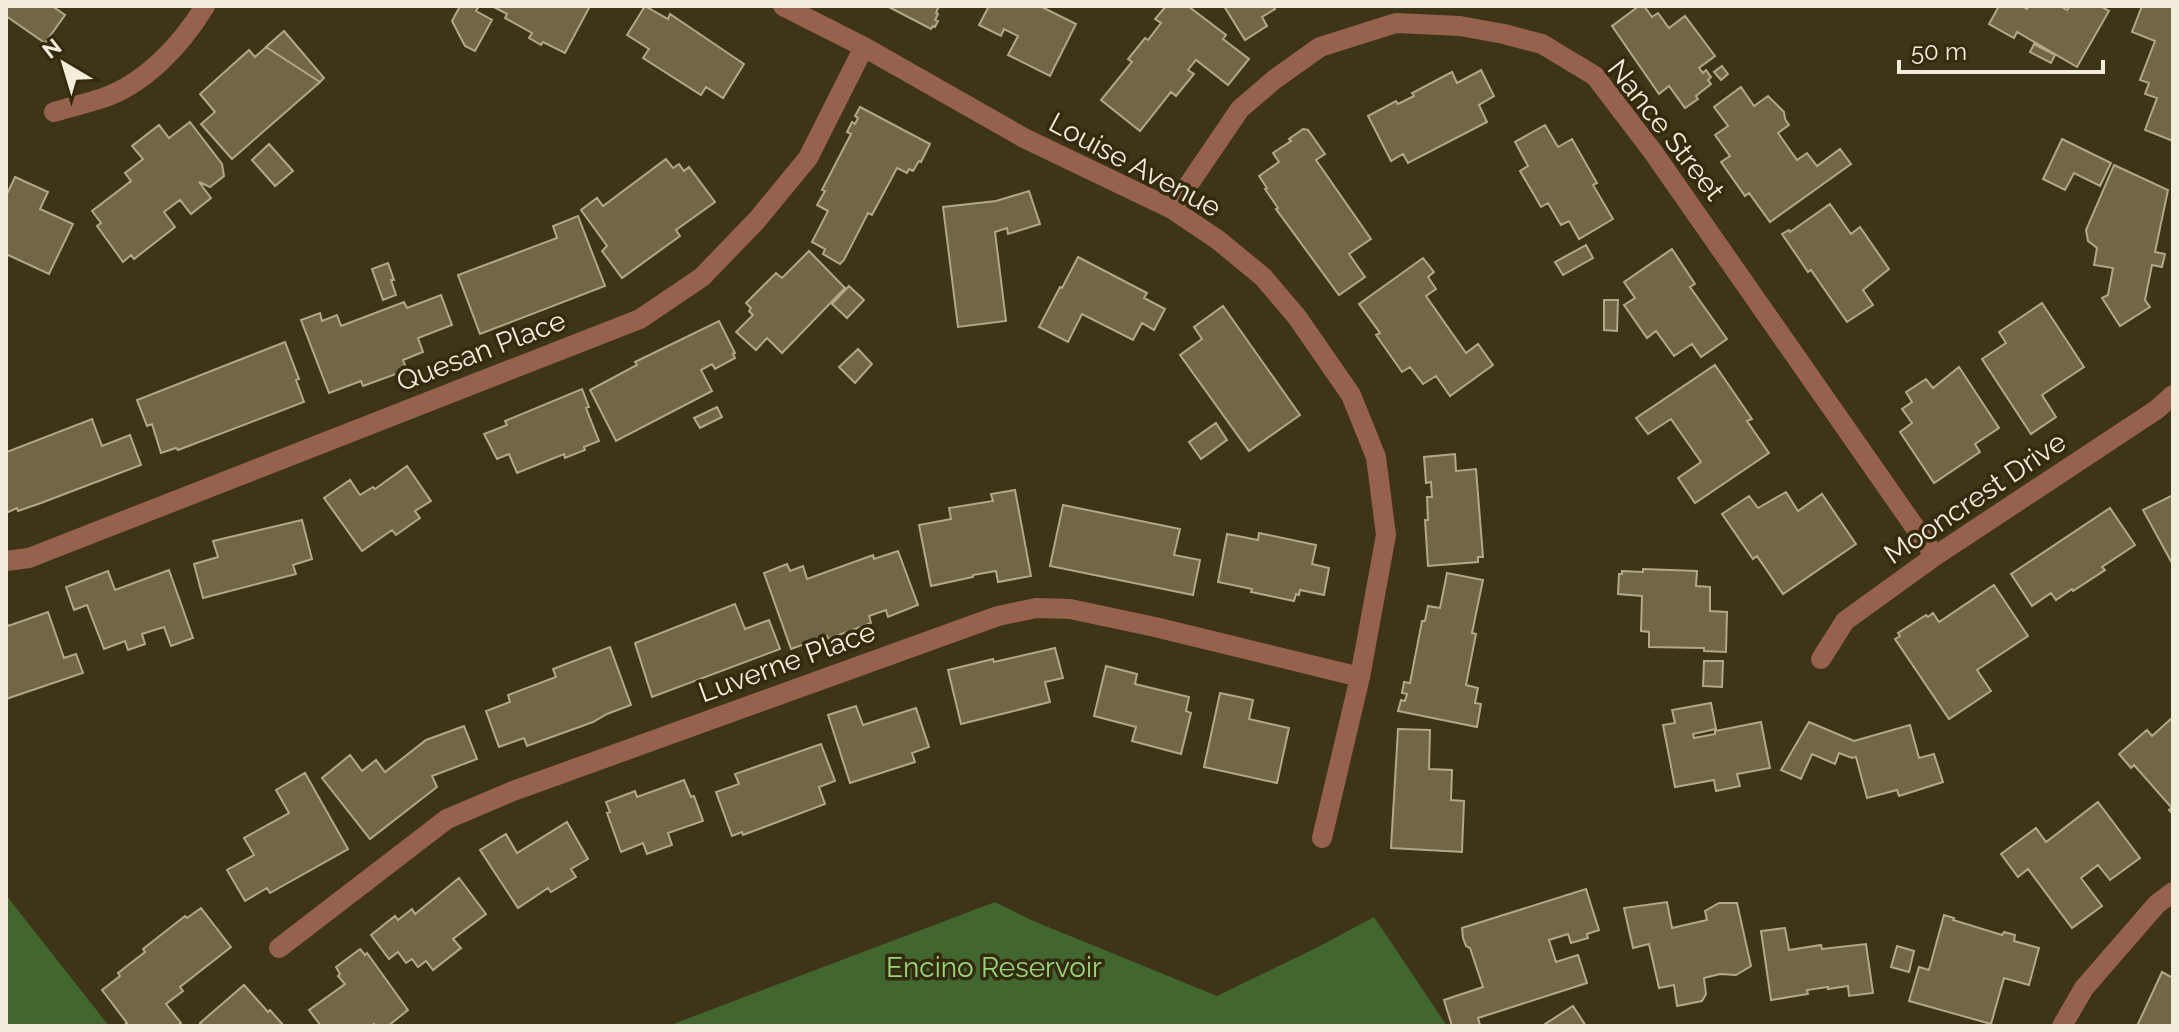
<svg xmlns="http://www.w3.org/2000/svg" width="2179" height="1032" font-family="Raleway,sans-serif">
<rect width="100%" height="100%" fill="#3e3417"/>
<path fill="#42672e" d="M6 895 109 1026H6Z
M995 902 1031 920 1217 996 1316 948 1374 917 1447 1026H668Z"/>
<path fill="#716748" stroke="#b2a786" stroke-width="2" d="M6 6H52L65 15 45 43 6 16Z
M460 6H479L476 11 492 20 475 51 465 46 452 21Z
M492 6H590L565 53 543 42 541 45 529 38 532 33 505 18 507 14Z
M645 6 668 19 670 14 744 64 723 98 706 87 701 95 643 58 649 49 627 35Z
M887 6H939L936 13 938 14 935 20 938 21 935 27 933 26 931 29Z
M989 6H1040L1076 24 1050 76 1008 55 1018 36 1004 29 1001 36 979 25Z
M1166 6H1188L1226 35 1223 39 1249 59 1228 85 1196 60 1188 70 1194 74 1176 96 1171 92 1140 131 1101 100 1132 62 1128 59 1145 38 1148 40 1161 23 1155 19Z
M1224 6H1273L1275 9 1262 17 1267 26 1245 40Z
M1639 6H1644L1652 17 1658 13 1669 28 1685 16 1715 56 1699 68 1703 73 1706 70 1711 77 1708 80 1711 84 1696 96 1698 99 1685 108 1669 86 1659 94 1612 26Z
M1999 6H2022L2027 9 2028 6H2060L2067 10 2070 6H2100L2109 11 2077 67 2017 32 2014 38 1989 24Z
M2142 6H2173V141L2145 130 2157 98 2145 94 2149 83 2140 80 2155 41 2132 32Z
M284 31 324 78 320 82 266 47Z
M2034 44 2055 55 2051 63 2030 52Z
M266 47 320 82 232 159 201 124 215 112 200 94 249 50 255 57Z
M1722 66 1728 74 1721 80 1714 72Z
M1481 70 1494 96 1479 105 1487 122 1408 163 1403 154 1391 161 1368 116 1396 101 1398 104 1414 96 1412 93 1452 72 1457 83Z
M1741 87 1754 106 1768 96 1784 112 1785 119 1789 125 1778 133 1797 160 1807 153 1817 166 1840 149 1851 164 1770 222 1749 193 1745 196 1721 162 1730 156 1715 135 1728 126 1714 107Z
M860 107 930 144 921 162 919 161 913 171 909 169 907 173 897 168 872 215 868 213 844 260 840 264 823 254 825 249 812 242 828 211 817 205 825 191 822 190 851 134 847 132 852 122 855 124 858 118 855 116Z
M190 122 222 164 224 176 210 187 199 182 211 198 191 214 180 200 164 212 175 227 134 259 131 255 123 262 97 226 101 223 92 211 131 181 125 173 143 159 132 146 159 125 169 138Z
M1545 125 1558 147 1572 139 1597 183 1593 185 1613 219 1579 239 1569 221 1561 225 1548 203 1541 207 1520 171 1528 166 1515 142Z
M1303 129 1308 130 1325 154 1316 160 1371 239 1349 254 1365 277 1339 295 1276 209 1278 208 1265 189 1267 188 1259 176 1279 162 1273 153 1291 141 1289 139Z
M2062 139 2111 163 2100 186 2074 173 2065 190 2043 179Z
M269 144 293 171 275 186 252 160Z
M666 159 673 168 679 164 684 171 689 167 715 202 676 230 680 236 622 278 602 251 607 246 581 210 597 198 603 206Z
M2114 165 2168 190 2155 252 2165 254 2162 267 2152 265 2145 300 2150 307 2120 326 2102 298 2108 295 2113 268 2094 265 2097 248 2088 241 2086 230Z
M15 177 48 192 40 209 73 224 49 274 6 254V196Z
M1029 191 1040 224 1008 234 1007 228 995 232 1006 321 958 327 943 207 996 201Z
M1830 204 1851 234 1860 227 1889 269 1863 290 1873 305 1847 322 1811 270 1808 272 1782 234 1789 230 1790 232Z
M578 216 605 286 480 334 458 275 557 238 553 226Z
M1586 245 1593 258 1563 275 1555 262Z
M1672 249 1695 284 1690 287 1727 339 1701 357 1692 344 1674 356 1656 331 1647 338 1624 305 1635 298 1624 282Z
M809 251 845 288 782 353 767 338 756 350 736 332 753 315 749 311 751 308 746 303 776 273 782 278Z
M1078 257 1147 293 1144 298 1165 309 1154 330 1142 323 1133 340 1082 314 1068 342 1039 327 1060 287 1062 288Z
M1423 258 1434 272 1428 277 1436 289 1426 296 1466 353 1478 344 1493 365 1450 396 1436 376 1423 384 1410 367 1402 372 1376 335 1380 333 1359 304Z
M388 263 394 280H391L396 295 383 300 372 269Z
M849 286 864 300 847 318 832 304Z
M441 295 452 325 418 338 423 352 403 360 407 370 363 386 361 381 329 393 301 320 320 313 322 321 337 315 341 326 404 302 407 308Z
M1604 300H1618L1617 331 1604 330Z
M2042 303 2084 367 2042 395 2056 417 2031 434 1982 359 2006 343 1999 332Z
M1223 306 1300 415 1249 451 1180 355 1202 339 1194 327Z
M719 321 735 353 733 354 735 358 715 369 712 364 701 370 712 391 616 441 590 390 637 365 635 362Z
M285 342 299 379 296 380 304 402 178 450 176 448 161 453 152 424 147 426 137 400Z
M858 349 872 364 855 383 839 367Z
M1715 365 1752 419 1747 421 1769 453 1695 503 1678 478 1701 462 1671 419 1648 434 1636 418Z
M1959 367 1999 428 1975 444 1980 452 1934 483 1900 432 1912 423 1902 409 1912 402 1906 392 1926 379 1933 388Z
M582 389 589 407 586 408 599 441 584 447 585 450 565 458 564 454 517 473 509 454 497 459 484 434 507 425 505 421Z
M717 407 722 417 700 428 694 418Z
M92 419 102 446 130 435 141 465 41 503 18 511 17 508 6 513V448L7 452Z
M1216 423 1227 440 1201 459 1189 442Z
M1455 454 1456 471 1476 469 1483 557H1478V562L1428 566 1425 520H1428L1427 497H1432L1431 482 1426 483 1424 457Z
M407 466 431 501 415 511 420 518 396 535 392 530 362 551 324 498 350 480 360 495 373 487 375 489Z
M1015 490 1031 576 998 582 996 571 973 575V577L931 586 919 525 951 519 949 508 993 501 991 494Z
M1786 492 1798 511 1822 494 1856 544 1783 594 1757 556 1753 559 1722 514 1749 496 1758 508Z
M2173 495V565L2143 510Z
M1063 505 1180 529 1174 555 1200 560 1193 595 1050 566Z
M2110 508 2135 545 2102 567 2105 570 2073 591 2072 589 2056 600 2051 593 2032 606 2011 574Z
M302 520 312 559 293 565 296 574 203 598 194 564 218 557 213 541Z
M1259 533 1316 545 1312 564 1329 568 1324 595 1300 590 1299 595 1296 594 1294 601 1251 592 1252 589 1218 582 1227 534 1258 540Z
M898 551 918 605 888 617 886 610 869 616 871 623 828 639 827 636 791 649 764 573 787 564 790 571 803 566 807 579 873 555 874 559Z
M1643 569 1697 571 1696 586 1710 587V611L1727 612 1726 652 1704 651V648L1649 647V632L1641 631 1642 596 1618 594 1619 574H1622V571L1643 572Z
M169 570 193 638 171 646 164 627 142 634 145 644 128 650 125 641 104 649 87 605 74 610 66 587 108 571 115 590Z
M1447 573 1483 580 1472 633 1476 634 1466 685 1478 688 1475 703 1481 704 1477 727 1398 711 1401 700 1405 701 1407 694 1402 693 1404 682 1410 683 1422 621H1425L1428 606 1440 608Z
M1994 585 2028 636 1977 670 1991 691 1949 719 1895 639 1900 636 1898 633 1926 615 1928 617 1933 613 1939 622Z
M735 604 745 629 769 620 780 649 652 697 635 643Z
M48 612 64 658 76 654 83 673 6 699V620L8 626Z
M610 647 631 705 607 714 593 722 527 746 524 738 499 747 486 711 510 702 508 695 556 677 553 669Z
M1055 648 1063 678 1045 682 1050 702 961 724 948 670 993 659 994 662Z
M1704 661H1723L1722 687 1703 686Z
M1106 666 1137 674 1135 684 1189 697 1186 711 1191 713 1181 754 1132 741 1136 727 1094 716Z
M1220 693 1253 700 1249 719 1289 728 1277 783 1204 767Z
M1711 703 1716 729 1693 734 1694 738 1715 734V731L1761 722 1770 768 1737 774 1740 786 1716 791 1714 780 1675 787 1663 725 1675 723 1672 710Z
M856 706 863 725 916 708 929 747 912 753 915 762 850 783 828 715Z
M2173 717V814L2169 810 2172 808 2134 765 2131 768 2119 754 2147 730 2152 736Z
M1809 722 1854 741 1910 725 1919 758 1934 754 1943 782 1899 796 1897 790 1867 798 1856 757 1852 758 1839 753 1835 764 1812 754 1801 779 1781 770Z
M464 726 477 759 432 776 437 787 370 839 322 778 350 755 362 771 376 760 385 772 426 740Z
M1398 729 1430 730 1429 769 1452 770 1451 800 1464 801 1462 852 1391 848Z
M821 744 835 781 819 787 825 804 743 835 742 832 732 836 716 792 739 784 735 774Z
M305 773 348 849 270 893 267 888 245 901 227 870 254 855 244 838 289 813 276 790Z
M684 780 691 797 694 796 703 821 668 833 672 845 647 854 643 843 621 852 607 813 610 812 606 802 635 791 637 797Z
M2098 802 2140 858 2110 880 2098 865 2081 878 2102 906 2072 928 2028 869 2018 877 2001 854 2036 828 2046 842Z
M567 822 588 859 571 869 576 877 551 892 548 888 518 908 480 850 506 834 517 853Z
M459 878 486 914 453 939 461 948 433 970 426 961 418 967 412 959 406 963 398 952 389 959 371 935 395 916 398 920 412 909 415 914Z
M1586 889 1599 930 1587 934 1588 938 1571 943 1568 934 1549 940 1556 962 1578 955 1587 983 1478 1018 1480 1025 1452 1026 1444 1000 1483 987 1470 948 1466 946 1463 938 1462 928Z
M1667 902 1672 928 1707 920 1705 911 1719 903H1737L1751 966 1736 975 1720 974 1704 978 1706 994 1702 1001 1677 1006 1674 985 1659 988 1649 944 1633 948 1624 908Z
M201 908 231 947 180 987 183 991 166 1004 181 1023 177 1026H123L127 1023 102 990 120 976 118 973 145 952 143 949 185 916 187 918Z
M1944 915 1954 918 1953 920 2002 935 2004 932 2015 935 2014 941 2039 948 2029 985 2004 978 1991 1024 1909 1001 1919 967 1929 970Z
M1785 928 1789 950 1821 945 1822 949 1866 944 1873 993 1849 996 1848 986 1828 989V987L1807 990 1808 994 1771 1000 1761 931Z
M1897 946 1914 951 1909 972 1891 967Z
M360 949 365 955 367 953 408 1010 388 1026H376L374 1024 371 1026H321L309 1010 345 984 338 976 340 974 336 967Z
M2162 972 2173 978V1026H2137Z
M244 985 268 1012 270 1010 284 1026H203L200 1023Z
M1573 1006 1586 1026H1542Z"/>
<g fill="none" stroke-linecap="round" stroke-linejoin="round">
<path stroke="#96624d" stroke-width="20" d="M54 112C71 107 87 103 103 98 146 83 182 44 205 6
M1172 209 1240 109 1275 79 1320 47 1396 23 1460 26 1504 34 1542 44 1595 76 1653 152 1935 556
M6 561 29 558 640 319 702 277 757 220 808 158 864 47
M1821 659 1845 621 1935 556 2156 410 2173 395
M279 948 447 819 513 791 998 616 1036 608 1070 609 1155 627 1360 677
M2062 1026 2084 988 2157 904 2173 892"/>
<path stroke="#96624d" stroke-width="20" d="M783 6 864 47 1024 138 1172 209 1218 240 1263 277 1297 317 1351 395 1376 457 1386 535 1360 677 1322 838"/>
</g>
<g text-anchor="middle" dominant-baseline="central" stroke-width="7" stroke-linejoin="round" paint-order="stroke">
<g font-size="28" fill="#f3eddc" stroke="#342a0d">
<text transform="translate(1666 130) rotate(52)">Nance Street</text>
<text transform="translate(1135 165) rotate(28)">Louise Avenue</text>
<text transform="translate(481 351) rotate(-21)">Quesan Place</text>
<text transform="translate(1975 498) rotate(-34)">Mooncrest Drive</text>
<text transform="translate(787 662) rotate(-20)">Luverne Place</text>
</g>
<g font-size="28" fill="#97d579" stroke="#342a0d">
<text x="994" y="967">Encino Reservoir</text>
</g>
</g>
<rect width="2179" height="1032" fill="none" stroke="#f3eddc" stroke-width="16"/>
<g transform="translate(64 64) rotate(322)" stroke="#342a0d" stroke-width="6" paint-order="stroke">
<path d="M0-6L14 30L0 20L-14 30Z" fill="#f3eddc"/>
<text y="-12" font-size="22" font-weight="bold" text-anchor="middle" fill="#f3eddc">N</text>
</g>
<path d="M1899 60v12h204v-12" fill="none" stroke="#f3eddc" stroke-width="4"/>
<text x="1911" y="60" font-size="24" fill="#f3eddc" stroke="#342a0d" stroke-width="6" paint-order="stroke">50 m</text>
</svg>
